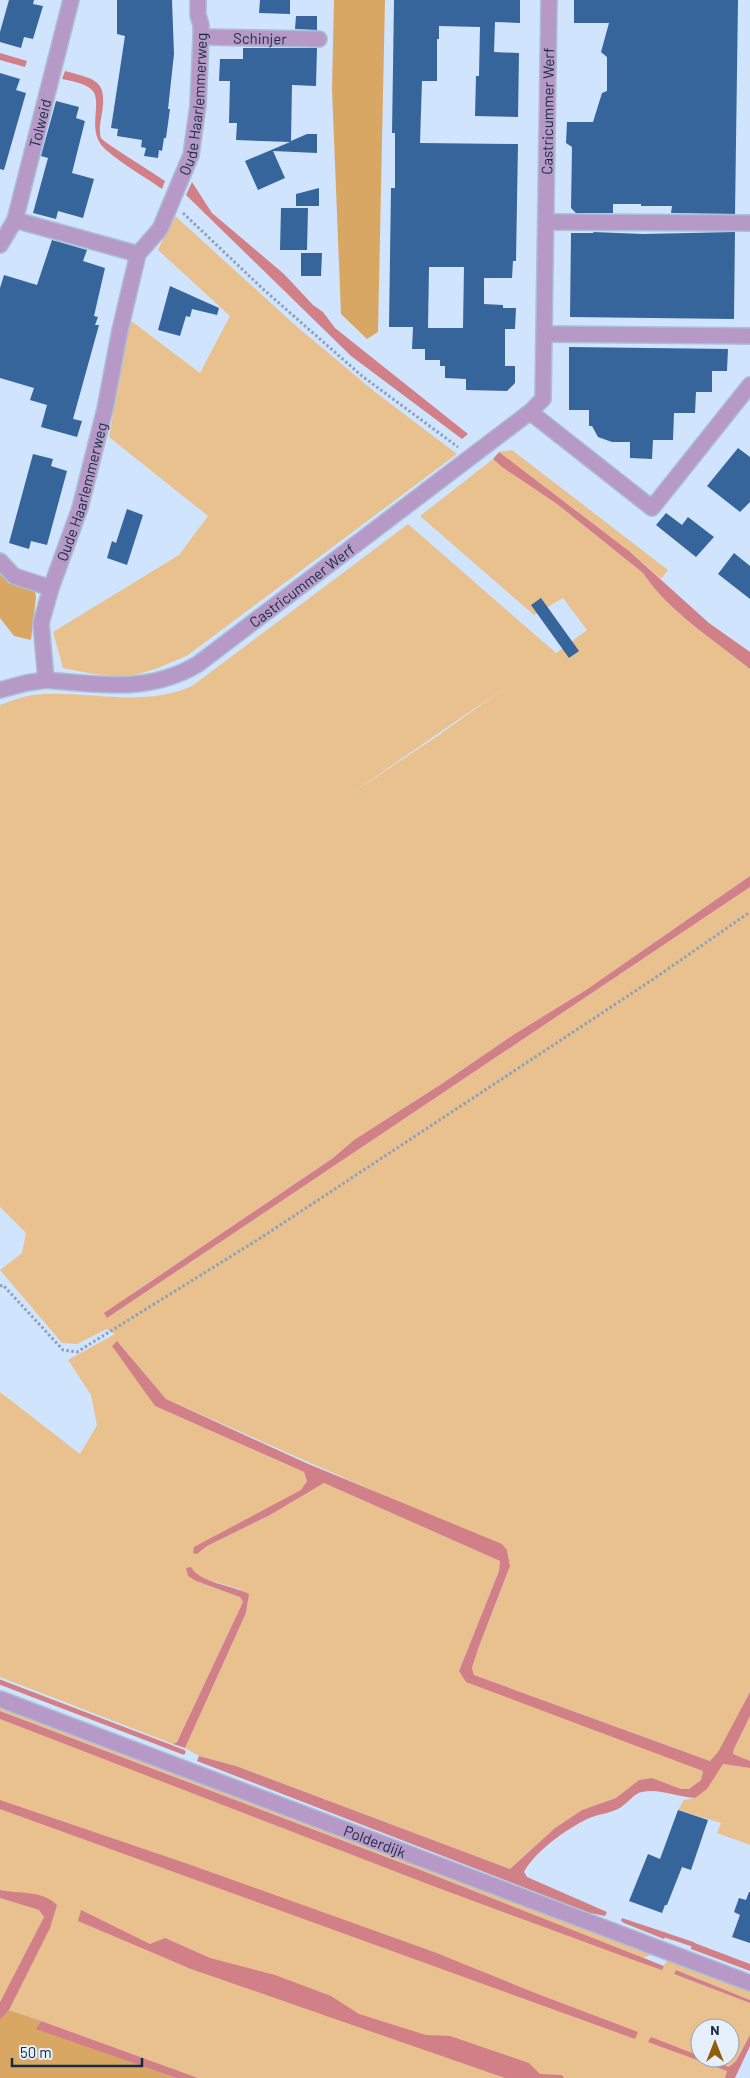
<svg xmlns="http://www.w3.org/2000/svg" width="750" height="2078" font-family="Barlow,sans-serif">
<rect width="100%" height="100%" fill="#d0e4fd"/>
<path fill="#e8c18f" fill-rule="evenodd" d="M174 215 295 325 375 392 457 454 188 655C168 664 147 674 125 676 105 677 83 672 63 668L53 632 179 555 208 516 109 437 130 320 200 373 230 316 158 250Z
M512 450 668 570 661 579 629 551 499 452Z
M493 459 502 467 557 504 643 573C670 613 713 639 750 669V876L586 990 513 1035 443 1083 354 1140 333 1158 133 1293 107 1318 750 887V1692L718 1752 710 1761 474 1675 472 1668 478 1649 510 1566 507 1550 166 1399 117 1341 155 1406 304 1472 307 1481 302 1490 195 1547 197 1554 207 1546 270 1515 324 1483 500 1561 499 1571 459 1671 703 1771 701 1780 689 1789H680L652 1778 639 1780 616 1798 582 1810 555 1828 510 1869 236 1766 199 1756 185 1748 246 1613 248 1602 240 1589 204 1579 194 1573 196 1581 240 1597 243 1602 177 1742 173 1744 0 1677V1392L80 1454 97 1425 91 1395 68 1360 115 1334 107 1329 77 1344 62 1343 0 1270 22 1253 26 1233 0 1207V705C10 701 22 697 33 695 86 689 141 709 192 686L408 524 556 653 587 630 563 598 534 615 420 516ZM507 686 439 735 349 795Z
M0 1702 480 1886 653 1954 643 1958 418 1869 0 1711Z
M750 1716V1761L733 1754 734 1749Z
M0 1719 662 1969 668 1959 750 1989V2000L676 1970 674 1974 750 2003V2035L727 2078H197L9 2010 57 1905 0 1890ZM700 2028H730V2058H700Z
M723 1764 750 1768V1845L717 1833 721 1823 678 1810 684 1800 695 1798Z
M0 1898 39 1910 44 1917 0 2002Z"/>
<path fill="#d8a764" d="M334 0H385L378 332 367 339 341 314 332 89Z
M0 573 10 582 34 588 36 597 31 640 14 636 0 618Z
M9 2010 41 2021 37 2028 176 2078H0V2020Z"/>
<path fill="#d28088" d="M0 53 27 61 25 67 0 60Z
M65 71C99 80 108 81 101 119 100 124 99 132 101 138 103 142 157 175 165 181L162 189C145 177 117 161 103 147 86 129 104 100 91 89 84 83 71 81 62 79Z
M192 182 212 213 284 274 313 305 323 312 335 328 468 434 462 439 351 356 186 195Z
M499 452 629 551 709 623 750 652V669C713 639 670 613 643 573L557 504 502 467 493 459Z
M750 876V887L107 1318 104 1313 333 1158 354 1140 443 1083 513 1035 586 990Z
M117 1341 166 1399 306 1463 502 1544 507 1550 510 1566 478 1649 472 1668 474 1675 710 1761 718 1752 750 1692V1716L734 1749 733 1754 750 1761V1768L723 1764 707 1789 695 1798C678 1797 658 1788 642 1792 634 1793 626 1805 618 1809 610 1813 600 1814 592 1817 570 1826 535 1851 524 1872L527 1877 607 1912 605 1916 590 1913 197 1761 199 1756 236 1766 510 1869 555 1828 582 1810 616 1798 639 1780 652 1778 681 1789H689L701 1780 703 1771 466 1682 459 1671 499 1571 500 1561 324 1483 270 1515 207 1546 197 1554 193 1553 194 1547 301 1490 307 1481 304 1472 155 1406 112 1346Z
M191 1567C200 1583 232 1585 249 1594L246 1613 185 1748 173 1744 177 1742 243 1602 240 1597 196 1581 188 1576 186 1568Z
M0 1711 418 1869 664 1966 662 1970 639 1962 433 1886 0 1719Z
M0 1800 188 1864 434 1952 535 1993 638 2032 635 2039 0 1809Z
M0 1890C19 1894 43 1890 57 1905L50 1928 9 2010 0 2020V2002L44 1917 39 1910 0 1898Z
M81 1910 150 1944 165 1938 210 1958 275 1975 331 1996 359 2014 426 2035 450 2036 529 2063 540 2074 562 2075 564 2078H505L191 1969 78 1921Z
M622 1918 667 1933 664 1939 624 1923 621 1921Z
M692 1942 750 1964V1971L691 1949Z
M676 1970 750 2000V2003L674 1974Z
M41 2021 198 2078H176L36 2029Z
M750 2035V2046L735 2078H725L727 2071 648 2042 651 2037 700 2056V2058H706L729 2067 736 2061Z"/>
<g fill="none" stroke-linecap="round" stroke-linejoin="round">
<path stroke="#d28088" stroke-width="5" d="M0 1682 183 1752
M665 1935 692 1944"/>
</g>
<path fill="#36659c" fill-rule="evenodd" d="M9 0H34L33 4 43 6 33 39 24 37 21 48 0 42V32Z
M117 0H172L174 54 168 109H170L166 138H164L162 151 159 150 158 158 144 156 146 148 141 147 142 140 117 136 118 129 111 128 125 36 117 34Z
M260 0H290V14L259 13Z
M394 0H520V23L495 22 494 52 519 53 518 117 475 116 476 76H479L480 27 439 26V39H437V81H422L420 143 518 144 516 261H513L512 278H484V304L503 305V308H516L515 329H505V366H515V383L507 391 466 390V379L445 378V366H440V360H425V349H412L413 327H389L391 188H395V133H392ZM429 267H464L463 328H428Z
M574 0H738L735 214 671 213 672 206H641V204H613V213H576L571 208 572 147 566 143 567 122H593L602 93 607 91V57L601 52 609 23H574Z
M296 16H317V30L295 29Z
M243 48H317L316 86 292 85 291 141 307 134H317V153L273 151 285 178 258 190 245 161 290 142 236 140 237 123H229L230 81H219L220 59H243Z
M0 73 20 79 16 90 26 93 4 170 0 169Z
M56 101 79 107 76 118 85 121 72 173 94 179 83 218 58 211 56 219 33 213 48 158 41 156Z
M319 188V206H296V194Z
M281 208H308L307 250H280Z
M593 232 643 234 735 232 734 319 570 317 571 233H594Z
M52 240 87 250 83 261 105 268 94 316 98 317 95 325H99L73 419 82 421 77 437 41 427 47 405 30 400 34 388 0 378V288L4 275 37 285Z
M301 253H322L321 276H301Z
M170 286 219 308 217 315 192 309 190 317 186 316 180 336 158 330Z
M569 347 728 349 727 371H712V392H696L695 413H674L673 440H653L652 459 630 458V442H612L598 437 592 426H589V410H569Z
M738 448 750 457V502L740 512 707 486Z
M33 454 53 459 51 466 67 471 47 545 31 541 29 549 9 543Z
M127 509 143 515 127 565 107 558 112 541 116 543Z
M666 513 682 525 688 517 714 537 696 557 656 525Z
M734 553 750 566V599L718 574Z
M541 598 579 651 569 658 531 605Z
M678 1810 708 1820 691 1870 682 1867 667 1905H665L662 1913 629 1901 648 1854 660 1859Z
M749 1892H750V1943L732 1937 740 1915 734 1912 739 1898 746 1900Z"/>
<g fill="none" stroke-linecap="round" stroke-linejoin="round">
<defs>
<g id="street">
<path id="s1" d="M201 37 319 39"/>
<path d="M15 220 138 254"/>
<path d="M546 222 750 223"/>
<path id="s2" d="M0 245 15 220 71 0"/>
<path d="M544 334 750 336"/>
<path d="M530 412 652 508 750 385"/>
<path d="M0 561 14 576 51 588"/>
<path id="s3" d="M46 680C100 685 150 693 198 664L530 412 543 399 549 0"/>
<path id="s4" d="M0 690 26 683 46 680 41 623 51 588 80 508 105 409 120 330 138 254 160 229 191 155 198 105 201 37V25L198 15V0"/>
<path id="s5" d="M0 1699 750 1983"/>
</g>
</defs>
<use href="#street" stroke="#abbfd8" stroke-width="18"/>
<path stroke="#8da1b9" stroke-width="3" stroke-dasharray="2.5 2.5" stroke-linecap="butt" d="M183 213 263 289 362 376 458 447
M0 1286 3 1285 63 1350 77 1352 262 1237 652 980 750 912"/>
<use href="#street" stroke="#b799c7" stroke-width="15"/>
</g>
<g text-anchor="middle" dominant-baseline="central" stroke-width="5" stroke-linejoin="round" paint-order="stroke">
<g font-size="15" fill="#172b43" stroke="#e6f0fd">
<text stroke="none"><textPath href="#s1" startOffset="59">Schinjer</textPath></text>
<text stroke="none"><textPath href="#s4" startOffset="651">Oude Haarlemmerweg</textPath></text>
<text stroke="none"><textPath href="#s3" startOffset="879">Castricummer Werf</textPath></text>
<text stroke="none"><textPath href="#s2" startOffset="129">Tolweid</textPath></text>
<text stroke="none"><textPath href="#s4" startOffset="242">Oude Haarlemmerweg</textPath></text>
<text stroke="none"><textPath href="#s3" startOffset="286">Castricummer Werf</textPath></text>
<text stroke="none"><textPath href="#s5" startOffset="401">Polderdijk</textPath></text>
</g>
</g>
<g transform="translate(715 2043)"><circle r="24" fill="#e6f0fd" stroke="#93a1b3"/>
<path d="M0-4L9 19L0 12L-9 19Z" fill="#8f5f0a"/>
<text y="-8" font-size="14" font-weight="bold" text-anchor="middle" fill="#172b43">N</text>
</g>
<path d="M12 2058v8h130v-8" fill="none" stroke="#172b43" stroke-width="2.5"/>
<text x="20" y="2058" font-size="15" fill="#172b43" stroke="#e6f0fd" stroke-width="4" paint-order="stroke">50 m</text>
</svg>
